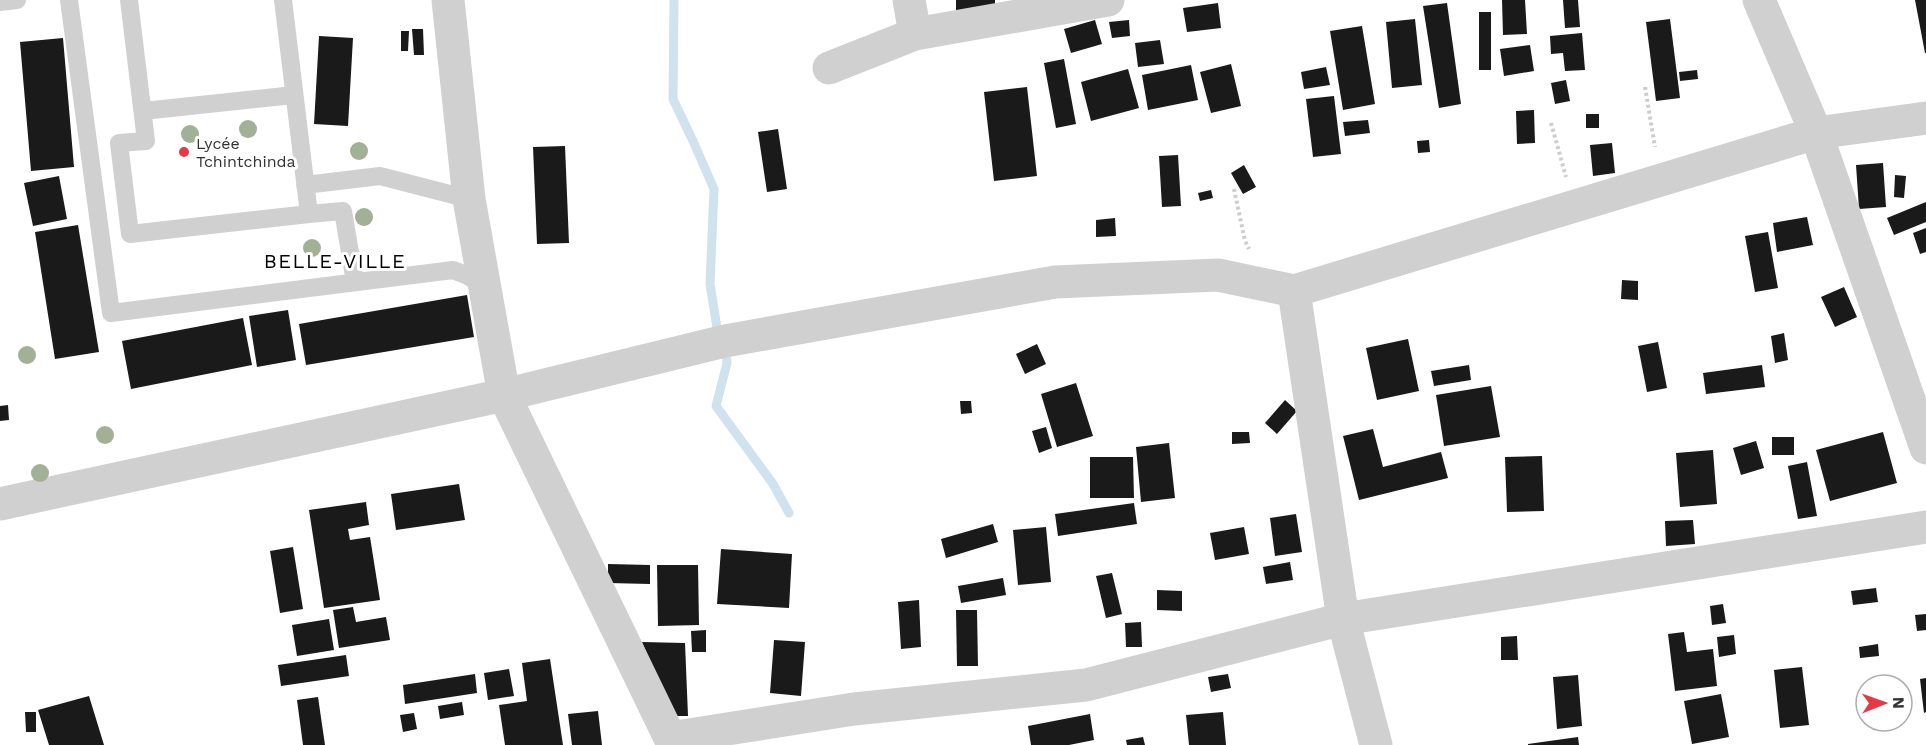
<svg xmlns="http://www.w3.org/2000/svg" width="1926" height="745" font-family="'Work Sans',sans-serif">
<rect width="100%" height="100%" fill="#fff"/>
<g fill="none" stroke-linecap="round" stroke-linejoin="round">
<path stroke="#cfe2ee" stroke-width="9" d="M674 0 673 99 693 141 714 189 710 284 717 328 725 341 727 363 716 406 773 484 789 513"/>
</g>
<path fill="#1a1a1a" d="M956 0H995V14H956Z
M1502 0H1525L1527 34 1503 35Z
M1563 0H1578L1580 27 1565 28Z
M1915 0H1926V53H1925Z
M1218 3 1221 28 1187 32 1183 8Z
M1447 3 1461 104 1439 108 1423 6Z
M1479 12H1491V70H1479Z
M1415 19 1422 85 1392 88 1386 22Z
M1670 19 1680 98 1656 101 1646 22Z
M1095 20 1102 44 1071 53 1064 29Z
M1129 20 1130 36 1112 38 1109 22Z
M1362 26 1375 104 1343 110 1330 31Z
M412 29H423L424 55H414Z
M401 31H409L408 51H401Z
M1582 33 1585 70 1565 71 1563 53 1551 54 1550 36Z
M319 36 353 38 348 126 314 124Z
M63 38 74 167 31 171 20 42Z
M1160 40 1164 64 1138 67 1135 43Z
M1530 45 1534 71 1504 76 1500 49Z
M1064 59 1076 124 1056 128 1044 63Z
M1231 64 1241 106 1211 113 1200 72Z
M1191 65 1198 100 1148 110 1142 75Z
M1326 67 1330 85 1304 89 1301 72Z
M1128 69 1139 108 1091 121 1081 82Z
M1697 70 1698 79 1680 81 1679 72Z
M1566 80 1570 101 1555 104 1551 83Z
M1027 87 1037 176 994 181 984 92Z
M1334 96 1341 154 1313 157 1306 99Z
M1534 110 1535 143 1517 144 1516 111Z
M1586 114H1599V128H1586Z
M1368 120 1370 133 1345 136 1343 122Z
M778 129 787 189 767 192 758 132Z
M1429 140 1430 152 1418 153 1417 141Z
M1612 143 1615 173 1593 176 1590 145Z
M565 146 569 243 537 244 533 147Z
M1178 155 1181 206 1162 207 1159 156Z
M1883 163 1886 207 1859 209 1856 165Z
M1244 165 1256 187 1243 194 1231 173Z
M1895 175 1906 176 1904 198 1894 197Z
M59 176 67 219 33 226 24 183Z
M1211 190 1213 198 1200 201 1198 193Z
M1926 202V222L1894 235 1887 218Z
M1807 217 1813 245 1777 252 1773 223Z
M1115 218 1116 236 1096 237V220Z
M78 225 99 352 55 359 35 232Z
M1926 228V252L1920 254 1913 233Z
M1768 232 1778 288 1755 292 1745 236Z
M1622 280 1638 281V300L1621 299Z
M1844 287 1857 317 1835 327 1821 297Z
M467 295 474 337 306 365 299 324Z
M288 310 296 360 257 367 249 316Z
M243 318 252 365 131 389 122 341Z
M1784 333 1788 360 1775 363 1771 336Z
M1408 339 1419 391 1377 400 1366 348Z
M1658 342 1667 388 1647 392 1638 346Z
M1037 344 1046 364 1025 374 1016 354Z
M1469 365 1471 380 1434 386 1431 371Z
M1762 365 1765 387 1706 394 1703 373Z
M1076 383 1093 436 1057 447 1041 394Z
M1491 386 1500 437 1444 446 1436 395Z
M1285 400 1297 411 1277 434 1265 423Z
M960 401H971L972 413 961 414Z
M8 405 9 420 0 421V406Z
M1046 427 1052 448 1039 453 1032 431Z
M1373 429 1383 467 1441 452 1448 478 1359 500 1343 436Z
M1232 432H1249L1250 443 1232 444Z
M1883 432 1897 483 1830 501 1816 450Z
M1772 437H1794V455H1772Z
M1756 441 1764 468 1741 475 1733 448Z
M1169 443 1175 498 1141 502 1136 447Z
M1713 450 1717 504 1680 507 1676 453Z
M1542 456 1544 511 1507 512 1505 457Z
M1090 457H1133L1134 498H1090Z
M1807 462 1817 516 1798 519 1788 466Z
M459 484 465 520 396 530 391 494Z
M366 502 369 525 348 529 350 540 370 537 380 600 324 608 309 510Z
M1134 503 1137 524 1058 536 1055 514Z
M1296 514 1302 552 1275 556 1270 518Z
M1693 520 1695 544 1666 546 1665 521Z
M993 524 998 542 946 558 941 539Z
M1046 527 1051 582 1018 585 1013 530Z
M1244 527 1249 554 1215 560 1210 533Z
M293 547 303 609 280 613 270 551Z
M721 549 792 554 789 608 717 604Z
M1290 562 1293 580 1266 584 1263 567Z
M608 564 650 565V584L608 583Z
M657 565H698L699 625 658 626Z
M1112 573 1122 614 1106 618 1096 576Z
M1003 578 1006 595 961 603 958 586Z
M1876 588 1878 602 1853 605 1851 591Z
M1157 590 1182 591V611L1157 610Z
M919 600 921 647 901 649 898 602Z
M1723 604 1726 623 1712 625 1710 606Z
M353 607 356 622 386 617 390 640 339 648 333 610Z
M956 610H977L978 666H957Z
M1926 614V630L1917 631 1915 615Z
M329 619 334 650 297 656 292 625Z
M1141 622 1142 647H1126L1125 623Z
M706 630V652H692L691 631Z
M1684 632 1687 652 1713 649 1717 686 1675 691 1668 634Z
M1734 635 1736 654 1719 657 1717 637Z
M1517 636 1518 660H1501V637Z
M774 640 805 642 801 696 770 693Z
M642 642 685 643 688 716H672Z
M1878 644 1879 656 1860 658 1859 647Z
M346 655 349 676 281 686 278 665Z
M550 659 563 745H505L499 705 527 701 522 663Z
M1802 667 1809 725 1780 728 1774 670Z
M509 669 514 696 488 700 484 673Z
M475 674 477 693 405 704 403 685Z
M1228 674 1231 688 1211 692 1208 677Z
M1578 675 1582 726 1557 729 1553 677Z
M1926 678V712L1924 713 1920 679Z
M1721 694 1729 737 1692 744 1684 701Z
M89 696 104 745H49L38 710Z
M318 697 325 745H303L297 700Z
M462 702 464 715 440 719 438 706Z
M598 711 602 745H572L568 714Z
M25 712H36V732H26Z
M1223 712 1226 745H1189L1186 715Z
M414 713 417 729 403 732 400 715Z
M1090 714 1094 740 1069 745H1031L1028 726Z
M1143 737 1145 745H1127L1126 740Z
M1578 737 1579 745H1528V744Z"/>
<g fill="none" stroke-linecap="round" stroke-linejoin="round">
<path stroke="#cdcdcd" stroke-width="4" stroke-dasharray="3 3" stroke-linecap="butt" d="M1645 87 1655 147
M1551 123 1566 177
M1234 189 1245 241 1249 249"/>
<path stroke="#d0d0d0" stroke-width="18" d="M69 0 111 313 453 270 466 275 485 287
M129 0 146 141 119 143 130 234 309 214 283 0
M0 2 17 0
M143 111 294 95
M305 185 380 176 469 199
M309 214 343 211 355 282"/>
<path stroke="#d0d0d0" stroke-width="33" d="M448 0 469 199 504 395 670 738 854 709 1086 685 1343 619 1926 527
M909 0 915 34
M1759 0 1816 133 1926 448
M829 68 915 34 1108 0
M0 504 504 395 725 341 1055 282 1218 275 1294 291
M1376 745 1343 619 1294 291 1816 133 1926 118"/>
</g>
<g fill="#a2b095">
<circle cx="248" cy="129" r="9"/>
<circle cx="190" cy="134" r="9"/>
<circle cx="359" cy="151" r="9"/>
<circle cx="364" cy="217" r="9"/>
<circle cx="312" cy="248" r="9"/>
<circle cx="27" cy="355" r="9"/>
<circle cx="105" cy="435" r="9"/>
<circle cx="40" cy="473" r="9"/>
</g>
<circle fill="#e63946" stroke="#fff" stroke-width="2" cx="184" cy="152" r="6"/>
<g text-anchor="middle" dominant-baseline="central" stroke-width="6" stroke-linejoin="round" paint-order="stroke">
<g font-size="16" fill="#333" stroke="#fff" text-anchor="start">
<text x="196" y="143">Lycée<tspan x="196" dy="18">Tchintchinda</tspan></text>
</g>
<g font-size="20" letter-spacing="1.5" fill="#000" stroke="#fff">
<text x="335" y="261">BELLE-VILLE</text>
</g>
</g>
<g transform="translate(1884 703) rotate(89)"><circle r="28" fill="#ffffff" stroke="#adadad" stroke-width="1.5"/>
<path d="M0-4.5L10 22L0 15L-10 22Z" fill="#e63946"/>
<text y="-9" font-size="16" font-weight="bold" text-anchor="middle" fill="#333333">N</text>
</g>
</svg>
